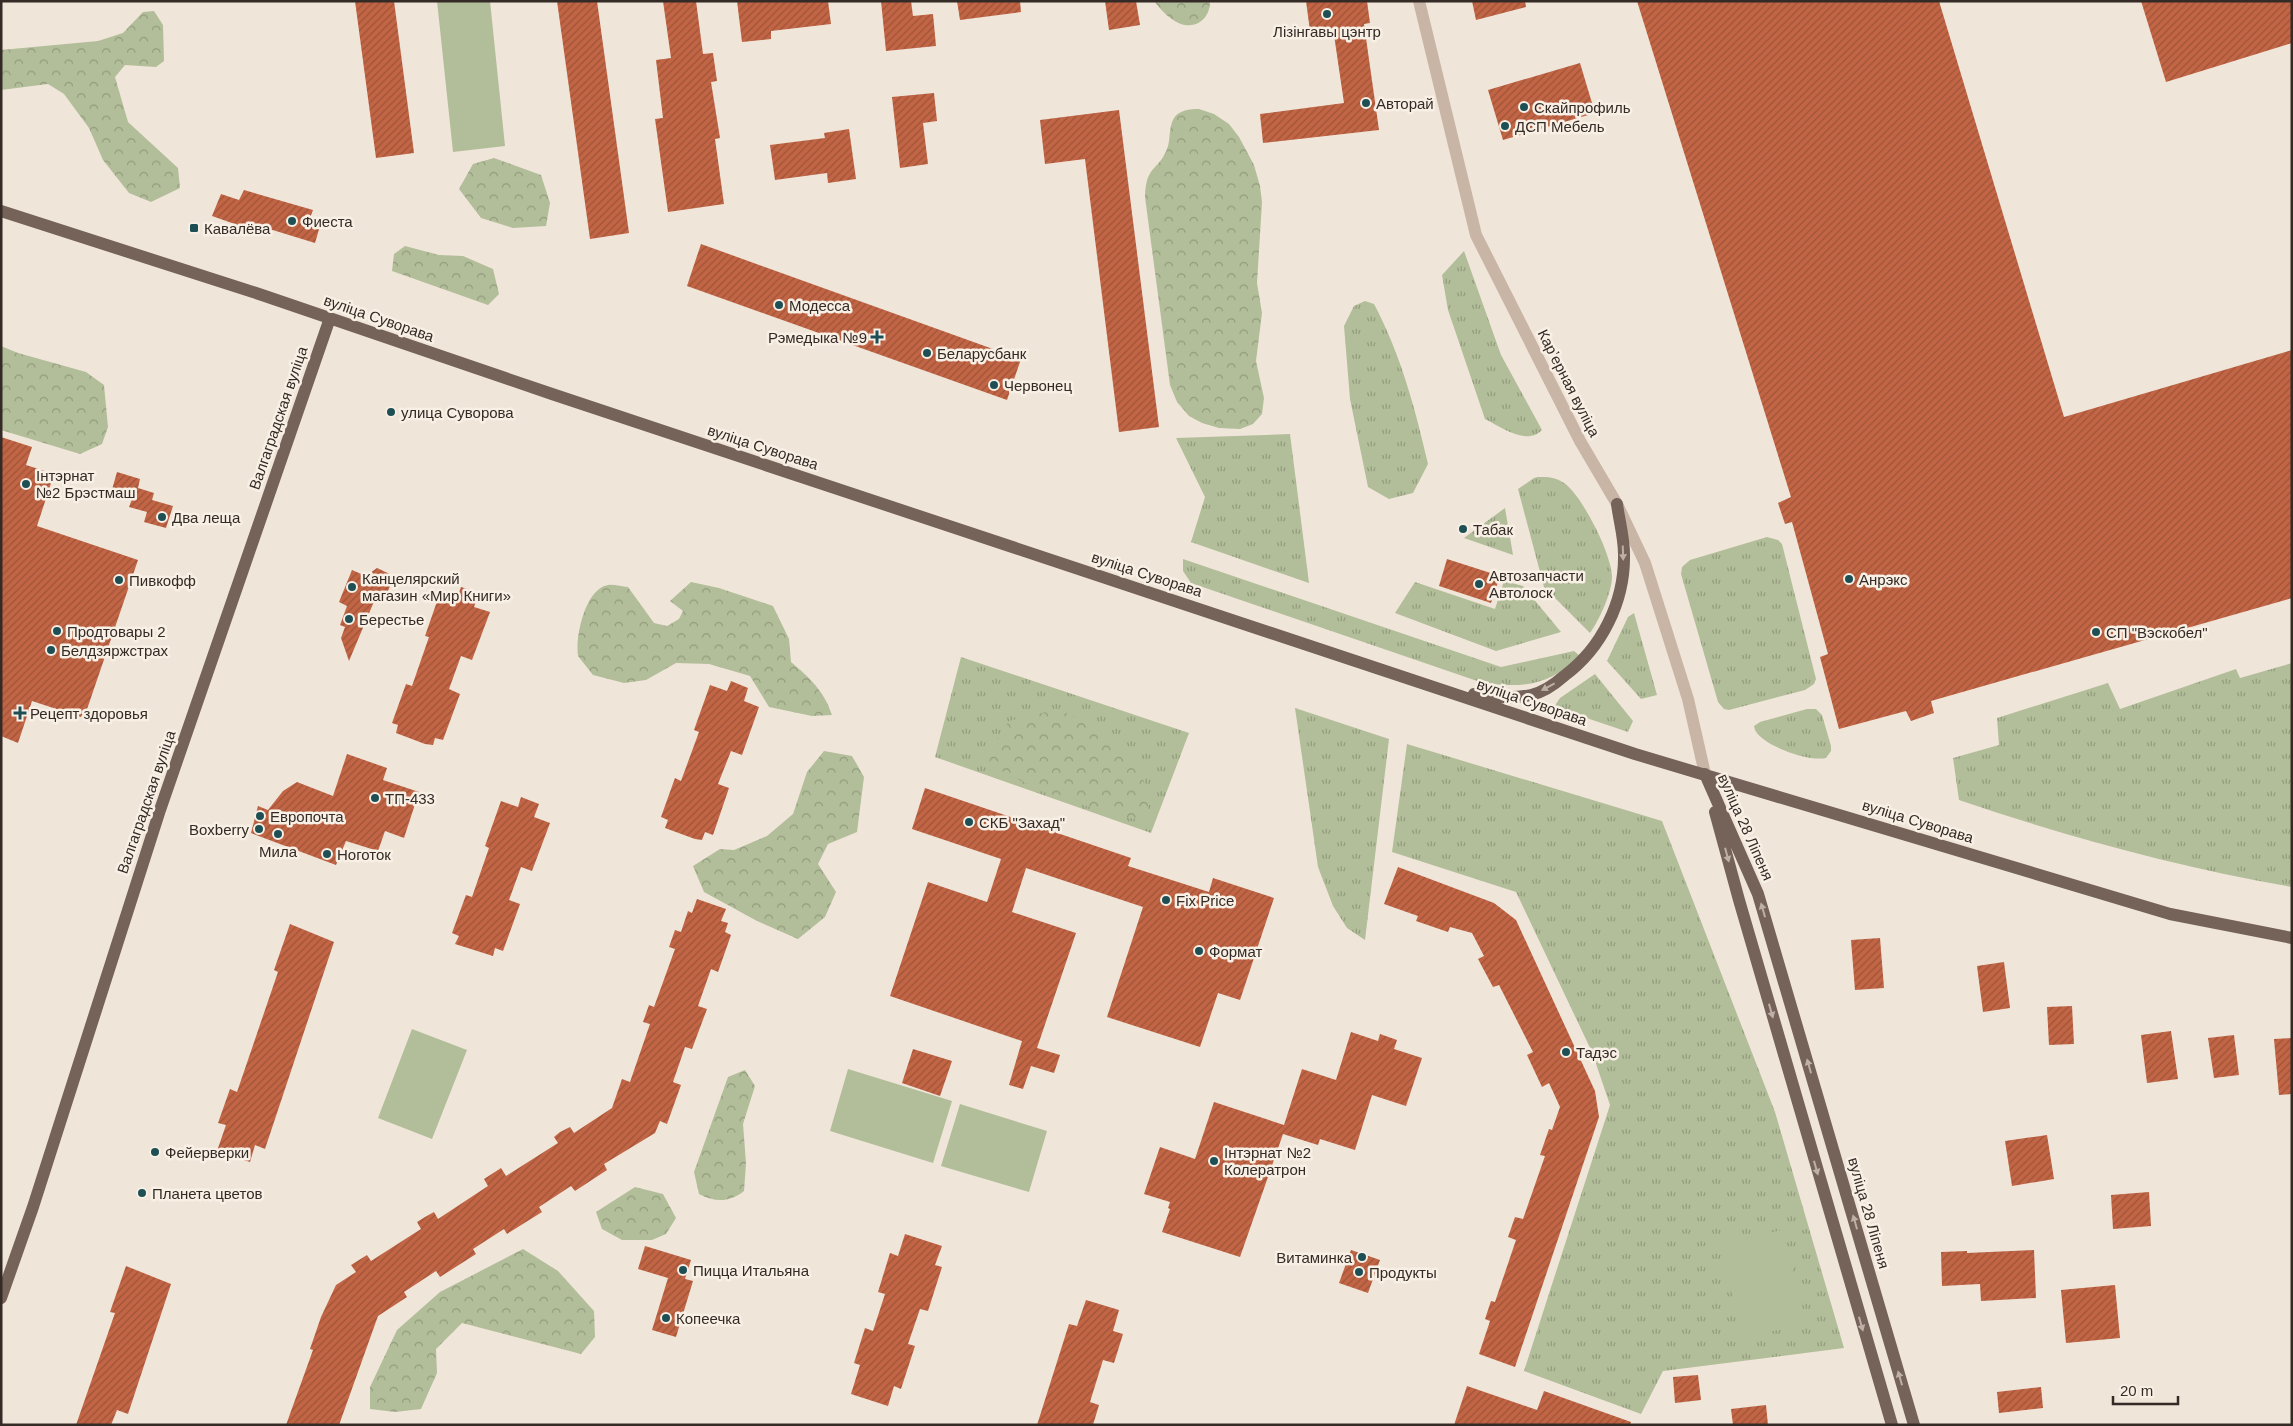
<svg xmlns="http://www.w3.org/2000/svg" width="2293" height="1426" font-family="Arial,sans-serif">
<defs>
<pattern id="grass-tufts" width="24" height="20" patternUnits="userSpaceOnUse" patternTransform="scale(1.25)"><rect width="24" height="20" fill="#b2be99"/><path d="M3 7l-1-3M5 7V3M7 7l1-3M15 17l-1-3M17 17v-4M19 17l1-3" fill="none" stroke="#929b7d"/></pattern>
<pattern id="forest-crowns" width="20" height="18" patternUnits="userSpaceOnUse" patternTransform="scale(1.25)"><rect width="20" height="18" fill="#b2be99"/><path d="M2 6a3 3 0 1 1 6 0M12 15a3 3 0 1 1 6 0" fill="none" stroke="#929b7d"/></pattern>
<pattern id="building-hatch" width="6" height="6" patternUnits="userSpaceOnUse" patternTransform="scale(1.25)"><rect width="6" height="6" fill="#c26545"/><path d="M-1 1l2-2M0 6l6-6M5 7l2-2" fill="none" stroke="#9e5339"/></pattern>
</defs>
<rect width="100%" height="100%" fill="#f0e5d9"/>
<path fill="url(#grass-tufts)" d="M1464 251 1501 355 1542 430C1527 446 1501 427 1485 419L1448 310 1442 275Z
M1365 301 1374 304C1401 355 1415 408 1428 464L1413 493 1389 499 1368 487 1350 399 1344 326 1354 306Z
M1290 434 1309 583 1191 542 1205 497 1176 438Z
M1538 477C1548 477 1555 477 1564 483 1582 495 1612 555 1612 577 1612 592 1599 621 1590 633L1544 587 1518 489 1534 478Z
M1505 508 1513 555 1464 538Z
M1767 537 1778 540 1782 544 1816 679 1814 684 1805 690 1729 710 1724 709 1718 702 1681 574 1682 567 1690 560Z
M1183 559 1501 667 1574 651 1580 656C1548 686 1524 688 1483 683L1191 583 1183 571Z
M1504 581 1523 586 1561 632 1496 651 1395 613 1415 582 1495 609Z
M1634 613 1657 695 1641 699 1607 661 1628 617Z
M961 657 1189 733 1151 833 935 757Z
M2292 663V887C2178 867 2068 837 1959 800L1953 758 1999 745 1997 718 2108 683 2120 709 2236 669 2240 678Z
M1595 674 1633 721 1628 732 1554 707 1560 698Z
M1295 708 1389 739 1365 940 1347 928 1333 906 1318 867Z
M1807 709H1816L1822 715 1831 746V751L1826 758C1809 762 1763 746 1755 730L1754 726 1760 722Z
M1407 744 1662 821 1775 1112 1844 1348 1663 1371 1641 1414 1524 1371 1610 1105 1592 1052 1516 892 1392 852Z"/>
<path fill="url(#forest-crowns)" d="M1154 1H1210C1210 10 1207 17 1200 22 1182 33 1164 14 1154 1Z
M154 11 163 25 164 61 156 67 125 65 115 77 128 122 178 168 180 188 151 202 129 193 103 160 89 128 64 94 48 84 1 90V50L98 41 123 33 143 12Z
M1199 109 1214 114 1229 124 1239 137 1254 165 1260 186 1262 202 1257 283 1262 313 1256 361 1264 398 1262 414 1253 424 1240 429 1219 428 1202 423 1189 416 1177 402 1170 385 1145 197C1146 164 1158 172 1167 149 1171 139 1168 128 1174 118 1179 110 1190 109 1199 109Z
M494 158 541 175 550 203 546 226 513 228 481 218 459 189 473 164Z
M405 246 439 255 463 256 493 269 499 294 488 305 392 271 394 254Z
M1 346 18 353 86 372 104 385 108 427 102 444 80 454 1 430Z
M691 582 719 588 773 606 789 639 791 662C810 678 824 691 832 715L812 716 769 707 750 676 709 664 676 663 646 680 624 683 593 675 578 656C575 637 585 589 608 585 614 584 622 587 628 587L654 623 667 626 679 619 683 611 670 601Z
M1059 709 1102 732 1138 769 1150 798 1144 821C1091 809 1035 793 989 763L991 748 1009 721Z
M824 751 852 756 864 777 857 832 828 844 818 864 836 892 825 917 798 939 757 921 704 892 693 866 720 849 734 850 767 836 793 814 807 772Z
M745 1070 755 1086 743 1124 746 1163 744 1191C730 1202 716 1203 699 1194L694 1172 728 1077Z
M635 1187 663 1194 676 1218 666 1234 652 1240H622L602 1229 596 1212Z
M523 1249 558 1271 594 1311 595 1337 581 1354 462 1323 436 1349 437 1373 421 1409 395 1412 370 1409V1387L397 1330 440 1292Z"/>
<path fill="#b2be99" d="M437 1H490L505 146 453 152Z
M412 1029 467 1050 432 1139 378 1118Z
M848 1069 952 1101 933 1163 830 1131Z
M960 1104 1047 1131 1029 1192 941 1166Z
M1782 1230 1807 1324 1743 1337 1719 1244Z"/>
<path fill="url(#building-hatch)" d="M355 1H394L414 153 376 158Z
M557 1H597L629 233 590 239Z
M663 1H696L703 54 713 53 717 81 711 82 720 138 715 139 724 204 668 212 655 119 663 118 656 60 671 58Z
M737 1H828L831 24 771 31V39L742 42Z
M881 1H911L913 16 933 14 936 46 886 51Z
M957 1H1020L1021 12 960 20Z
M1105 1H1136L1140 25 1109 30Z
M1306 1H1367L1370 23 1364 24 1379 130 1263 143 1260 114 1344 103 1333 28 1310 31Z
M1472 1H1525L1526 7 1476 20Z
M1637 1H1939L2064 417 2292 350V598L1931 701 1934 713 1911 721 1906 711 1839 729 1820 657 1828 654 1792 522 1785 524 1778 503 1791 497Z
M2141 1H2292V43L2166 82Z
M1580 63 1595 113 1503 140 1488 90Z
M934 93 937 121 923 123 928 164 900 168 892 97Z
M1119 110 1159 427 1119 432 1085 159 1045 164 1040 120Z
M849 129 856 179 828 183 827 173 775 180 770 145 825 138 824 133Z
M244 190 313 210 308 223 320 226 315 243 247 222 246 228 212 216 221 194 239 200Z
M701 244 1021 359 1007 400 687 286Z
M1 437 32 447 26 465 54 474 37 526 138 560 84 718 32 701 18 743 1 736Z
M117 472 140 479 138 488 154 493 152 500 173 506 166 528 144 522 147 512 129 507 132 499 111 493Z
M1447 559 1500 576 1491 603 1439 586Z
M377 568 394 576 386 596 378 592 349 661 341 638 345 627 340 625 347 606 339 602 352 570 366 576Z
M461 587 479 593 474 607 490 612 472 660 461 656 449 689 460 694 443 740 435 738 433 745 425 744 396 733 398 725 392 723 406 684 412 686 429 637 425 636 441 590 458 596Z
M731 681 748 688 744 701 759 707 742 755 731 751 718 784 729 788 713 835 705 832 702 840 695 839 665 828 668 820 661 817 675 778 681 781 699 732 694 730 710 685 727 691Z
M347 754 387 768 383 780 419 792 404 838 385 831 378 851 346 841 336 865 251 833 258 806 268 810 283 791 297 782 333 796Z
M925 788 1131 858 1128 866 1209 892 1213 878 1274 898 1240 1000 1218 993 1200 1047 1107 1017 1143 907 1026 868 1012 912 1076 933 1037 1048 1060 1055 1054 1073 1031 1066 1023 1089 1009 1085 1022 1041 890 996 928 882 987 902 1001 859 912 829Z
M521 797 539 804 534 817 550 823 532 871 521 867 509 900 520 904 503 951 495 948 493 956 455 944 459 936 452 933 466 895 472 897 489 848 485 846 501 801 518 807Z
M1398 867 1494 903 1516 920 1595 1091 1599 1117 1515 1367 1479 1354 1490 1321 1485 1319 1491 1301 1495 1302 1516 1240 1508 1237 1515 1217 1523 1219 1545 1156 1540 1155 1549 1129 1552 1130 1560 1107 1549 1083 1542 1087 1527 1055 1533 1052 1499 985 1493 987 1478 959 1484 956 1472 933 1450 927 1448 932 1416 921 1418 916 1384 904Z
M697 899 726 909 721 921 728 923 725 932 731 935 718 972 711 969 698 1006 707 1009 692 1049 685 1047 673 1082 681 1085 667 1124 660 1121 655 1133 604 1164 607 1170 575 1191 571 1186 539 1207 542 1212 507 1234 504 1229 473 1249 476 1254 440 1277 436 1271 404 1292 407 1297 378 1316 339 1425H286L313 1350 310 1349 321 1317 336 1285 356 1272 351 1265 367 1255 371 1261 421 1229 417 1222 425 1217 434 1212 438 1219 488 1186 484 1179 501 1168 506 1176 558 1143 554 1137 560 1132 570 1127 574 1133 612 1108 622 1079 630 1082 650 1024 643 1022 649 1005 654 1007 675 949 669 947 675 930 681 932 688 911 692 913Z
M290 924 334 942 265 1149 255 1145 250 1162 217 1151 226 1125 218 1123 230 1089 237 1092 278 972 274 970Z
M1880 938 1884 988 1855 990 1851 940Z
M2004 962 2010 1008 1983 1012 1977 966Z
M2072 1006 2074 1044 2049 1045 2047 1007Z
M2171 1031 2178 1079 2147 1083 2141 1035Z
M1351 1032 1378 1041 1380 1034 1397 1040 1394 1049 1422 1058 1406 1106 1372 1095 1355 1150 1320 1139 1318 1145 1283 1134 1240 1257 1162 1232 1170 1209 1168 1208 1170 1202 1144 1194 1160 1147 1195 1159 1214 1102 1284 1125 1302 1069 1336 1080Z
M2234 1035 2239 1075 2214 1078 2208 1038Z
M2292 1038V1094L2279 1095 2274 1039Z
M913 1049 952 1061 940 1096 902 1083Z
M2047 1135 2054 1179 2012 1186 2005 1141Z
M2149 1192 2151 1226 2113 1229 2111 1195Z
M905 1234 942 1246 935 1265 942 1267 928 1311 920 1309 908 1344 915 1346 901 1389 894 1386 888 1406 851 1394 860 1365 854 1363 865 1328 873 1331 885 1294 878 1292 890 1253 898 1256Z
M645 1246 691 1260 685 1279 693 1281 676 1337 652 1330 668 1278 638 1269Z
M1351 1250 1380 1260 1368 1293 1339 1283Z
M2034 1250 2036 1298 1981 1301 1980 1284 1942 1286 1941 1252 1967 1251V1253Z
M126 1266 171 1284 128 1414 117 1410 111 1425H76L115 1313 110 1312Z
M2115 1285 2120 1338 2066 1343 2061 1290Z
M1086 1300 1119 1310 1113 1331 1123 1334 1114 1363 1103 1360 1090 1402 1099 1405 1093 1425H1037L1069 1324 1077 1326Z
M1698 1375 1701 1400 1675 1403 1673 1377Z
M1467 1386 1537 1410 1544 1391 1631 1422 1630 1425H1454Z
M2041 1387 2043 1408 1999 1413 1997 1392Z
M1766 1405 1768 1425H1733L1731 1409Z"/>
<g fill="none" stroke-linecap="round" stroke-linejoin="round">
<path stroke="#c8b5a5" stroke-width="12" d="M1419 1 1476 235 1580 441 1617 504 1645 563 1688 699 1705 774"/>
<path stroke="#756258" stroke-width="12" d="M1 211 262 295 552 394 1635 754 2170 914 2292 938
M1474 694C1492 697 1513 699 1531 695 1544 692 1555 684 1564 676 1602 648 1625 601 1624 554 1624 537 1619 520 1617 504
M1705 774 1758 894 1914 1425
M1715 812 1739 900 1892 1425
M1 1298 33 1207 160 810 330 318"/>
</g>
<defs><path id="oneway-solid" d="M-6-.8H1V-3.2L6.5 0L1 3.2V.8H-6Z" transform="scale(1.25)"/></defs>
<g fill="#bdb0a6">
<use href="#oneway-solid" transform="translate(1623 553) rotate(88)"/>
<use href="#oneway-solid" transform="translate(1548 687) rotate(152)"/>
<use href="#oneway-solid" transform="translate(1727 855) rotate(75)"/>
<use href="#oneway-solid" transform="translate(1763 910) rotate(-106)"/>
<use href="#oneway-solid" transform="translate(1771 1011) rotate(74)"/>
<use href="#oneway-solid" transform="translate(1809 1066) rotate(-106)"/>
<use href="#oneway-solid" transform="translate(1816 1168) rotate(74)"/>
<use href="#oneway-solid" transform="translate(1855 1222) rotate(-106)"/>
<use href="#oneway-solid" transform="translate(1861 1324) rotate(74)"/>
<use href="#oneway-solid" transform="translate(1900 1378) rotate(-106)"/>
</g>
<g fill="#1d4f54" stroke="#f8efe5" stroke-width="2">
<circle cx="1327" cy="14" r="5"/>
<circle cx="1366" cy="103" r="5"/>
<circle cx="1524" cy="107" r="5"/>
<circle cx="1505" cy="126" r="5"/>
<circle cx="292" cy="221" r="5"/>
<rect x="189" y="223" width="10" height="10" rx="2.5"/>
<circle cx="779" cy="305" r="5"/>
<path d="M874.5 329.5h5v5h5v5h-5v5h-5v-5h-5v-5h5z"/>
<circle cx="927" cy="353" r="5"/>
<circle cx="994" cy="385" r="5"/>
<circle cx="391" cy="412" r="5"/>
<circle cx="26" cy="484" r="5"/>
<circle cx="162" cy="517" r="5"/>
<circle cx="1463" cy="529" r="5"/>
<circle cx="1849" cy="579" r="5"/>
<circle cx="119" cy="580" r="5"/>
<circle cx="1479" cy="584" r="5"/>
<circle cx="352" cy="587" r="5"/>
<circle cx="349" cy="619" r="5"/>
<circle cx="57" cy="631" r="5"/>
<circle cx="2096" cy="632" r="5"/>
<circle cx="51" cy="650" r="5"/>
<path d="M17.5 705.5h5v5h5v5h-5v5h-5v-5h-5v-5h5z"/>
<circle cx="375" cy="798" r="5"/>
<circle cx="260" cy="816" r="5"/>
<circle cx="969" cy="822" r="5"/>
<circle cx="259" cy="829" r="5"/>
<circle cx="278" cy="834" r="5"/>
<circle cx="327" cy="854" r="5"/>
<circle cx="1166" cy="900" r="5"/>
<circle cx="1199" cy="951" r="5"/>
<circle cx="1566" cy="1052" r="5"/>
<circle cx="155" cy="1152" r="5"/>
<circle cx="1214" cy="1161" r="5"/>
<circle cx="142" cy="1193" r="5"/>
<circle cx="1362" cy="1257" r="5"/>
<circle cx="683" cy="1270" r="5"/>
<circle cx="1359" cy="1272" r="5"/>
<circle cx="666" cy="1318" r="5"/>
</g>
<g text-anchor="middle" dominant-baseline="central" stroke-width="5" stroke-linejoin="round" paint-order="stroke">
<g font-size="15" fill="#342b26" stroke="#f8efe5" text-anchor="start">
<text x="1327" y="31" text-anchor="middle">Лізінгавы цэнтр</text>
<text x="1376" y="103">Авторай</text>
<text x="1534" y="107">Скайпрофиль</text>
<text x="1515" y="126">ДСП Мебель</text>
<text x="302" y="221">Фиеста</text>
<text x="204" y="228">Кавалёва</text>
<text x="789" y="305">Модесса</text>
<text x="867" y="337" text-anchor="end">Рэмедыка №9</text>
<text x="937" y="353">Беларусбанк</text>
<text x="1004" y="385">Червонец</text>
<text x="401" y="412">улица Суворова</text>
<text x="36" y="475">Інтэрнат<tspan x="36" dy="17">№2 Брэстмаш</tspan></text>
<text x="172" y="517">Два леща</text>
<text x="1473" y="529">Табак</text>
<text x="1489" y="575">Автозапчасти<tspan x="1489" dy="17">Автолоск</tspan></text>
<text x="362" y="578">Канцелярский<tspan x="362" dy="17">магазин «Мир Книги»</tspan></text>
<text x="1859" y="579">Анрэкс</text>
<text x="129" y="580">Пивкофф</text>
<text x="359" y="619">Берестье</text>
<text x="67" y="631">Продтовары 2</text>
<text x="2106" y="632">СП "Вэскобел"</text>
<text x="61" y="650">Белдзяржстрах</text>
<text x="30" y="713">Рецепт здоровья</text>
<text x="385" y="798">ТП-433</text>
<text x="270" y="816">Европочта</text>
<text x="979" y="822">СКБ "Захад"</text>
<text x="249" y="829" text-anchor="end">Boxberry</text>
<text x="278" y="851" text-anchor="middle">Мила</text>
<text x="337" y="854">Ноготок</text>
<text x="1176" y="900">Fix Price</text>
<text x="1209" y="951">Формат</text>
<text x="1576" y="1052">Тадэс</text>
<text x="165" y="1152">Фейерверки</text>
<text x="1224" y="1152">Інтэрнат №2<tspan x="1224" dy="17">Колератрон</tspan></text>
<text x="152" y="1193">Планета цветов</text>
<text x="1352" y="1257" text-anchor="end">Витаминка</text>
<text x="693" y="1270">Пицца Итальяна</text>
<text x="1369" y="1272">Продукты</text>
<text x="676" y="1318">Копеечка</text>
</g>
<g font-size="15" fill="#342b26" stroke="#f8efe5">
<text transform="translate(379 318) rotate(19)">вуліца Суворава</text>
<text transform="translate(1569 383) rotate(63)">Карʼерная вуліца</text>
<text transform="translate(278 418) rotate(-71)">Валгаградская вуліца</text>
<text transform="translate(763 447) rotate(18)">вуліца Суворава</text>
<text transform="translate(1147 574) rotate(18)">вуліца Суворава</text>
<text transform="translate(1532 702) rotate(19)">вуліца Суворава</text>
<text transform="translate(146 802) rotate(-71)">Валгаградская вуліца</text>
<text transform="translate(1918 821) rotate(17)">вуліца Суворава</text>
<text transform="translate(1746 827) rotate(66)">вуліца 28 Ліпеня</text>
<text transform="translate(1869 1213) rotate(74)">вуліца 28 Ліпеня</text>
</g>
</g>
<rect width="2293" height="1426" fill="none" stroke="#342b26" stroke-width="5"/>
<path d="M2113 1396v8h65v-8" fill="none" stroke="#342b26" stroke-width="2.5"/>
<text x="2120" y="1396" font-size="15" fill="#342b26" stroke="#f8efe5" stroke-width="4" paint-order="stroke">20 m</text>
</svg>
